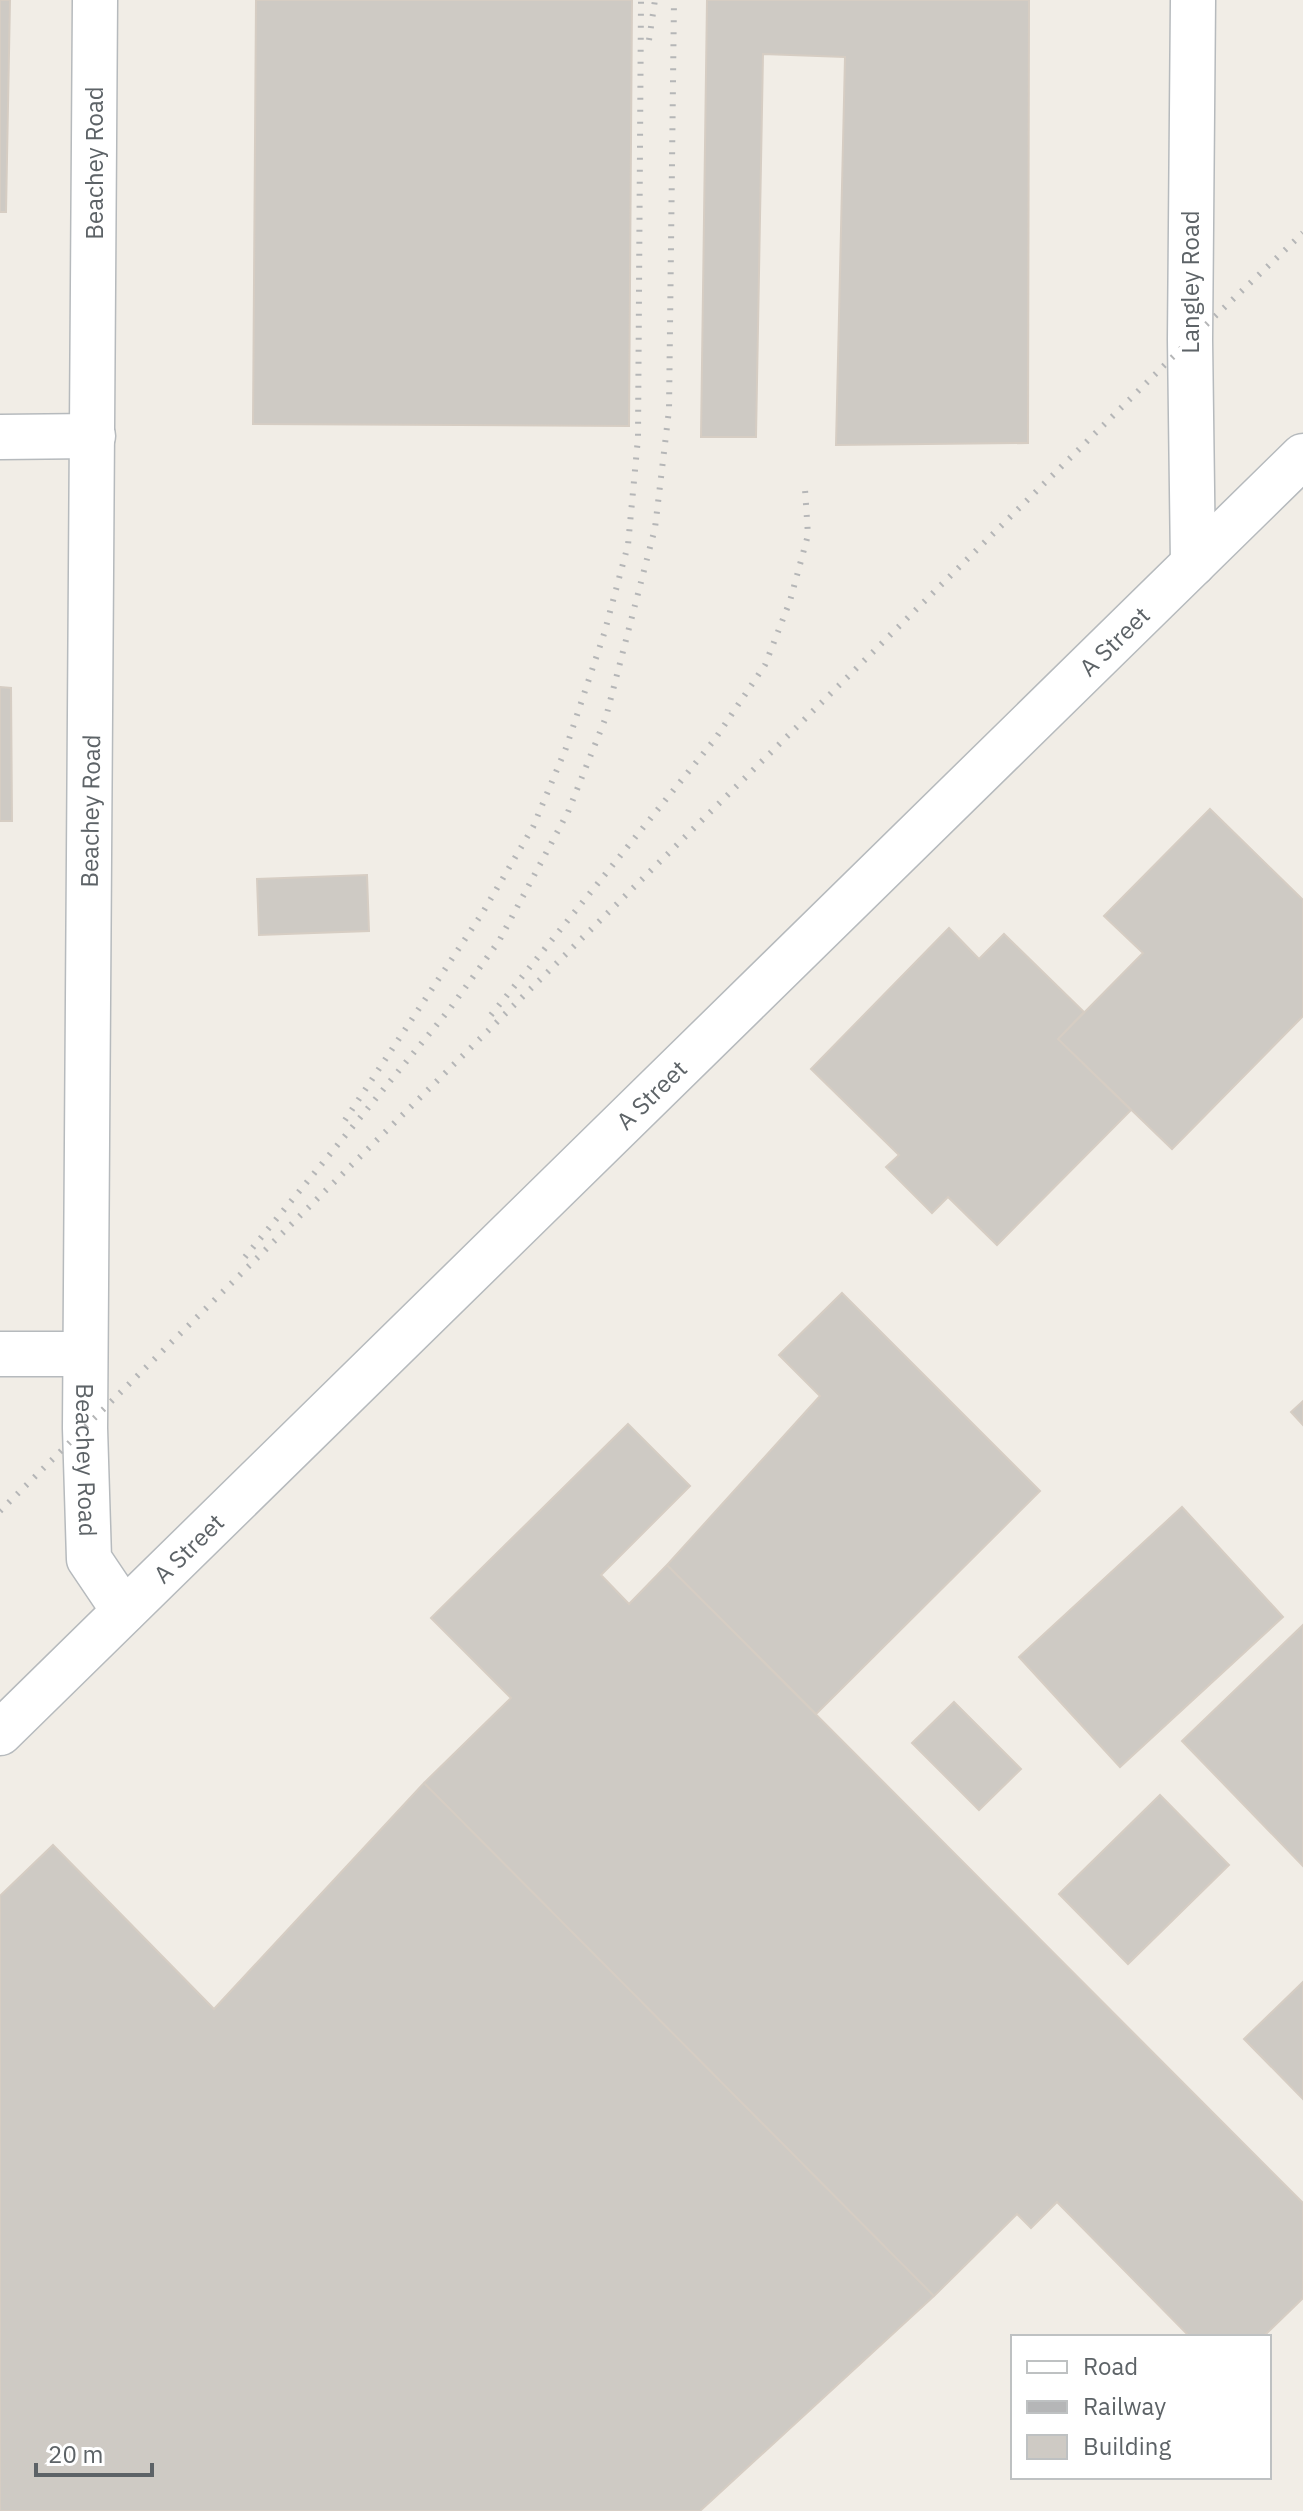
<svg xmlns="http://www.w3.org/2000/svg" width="1303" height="2511" font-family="'IBM Plex Sans',sans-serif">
<rect width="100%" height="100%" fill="#f1ede6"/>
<path fill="#cecac4" stroke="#d6cdc3" stroke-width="2" d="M0 0H10L6 212H0Z
M256 0H632L629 426 253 424Z
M707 0H1029L1028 443 836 445 845 57 763 54 756 437H701Z
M0 687 11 688 12 821H0Z
M1210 809 1303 900V1016L1172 1149 1058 1039 1143 953 1104 916Z
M367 875 369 931 259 935 257 879Z
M949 928 979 959 1004 934 1084 1012 1058 1039 1131 1110 997 1245 948 1197 932 1213 886 1167 899 1155 811 1069Z
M842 1293 1040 1491 816 1714 667 1565 820 1396 779 1355Z
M1303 1401V1425L1291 1412Z
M628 1424 690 1486 601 1575 629 1604 667 1565 1303 2203V2298L1263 2337H1190L1057 2202 1031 2228 1017 2214 934 2296 424 1783 511 1698 431 1618Z
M1182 1507 1283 1617 1120 1767 1019 1657Z
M1303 1625V1866L1182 1741Z
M954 1702 1021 1769 979 1810 912 1743Z
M424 1783 934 2296 700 2511H0V1896L53 1845 214 2009Z
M1160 1795 1229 1865 1128 1964 1059 1894Z
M1303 1982V2099L1244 2039Z"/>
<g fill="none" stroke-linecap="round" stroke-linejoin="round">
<defs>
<g id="minor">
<path id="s1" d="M95 0 85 1428 89 1559 124 1611"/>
<path d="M1193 0 1190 340 1193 564"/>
<path d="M0 437 93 436"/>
<path d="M0 1354H85"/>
<path id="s2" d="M0 1733 1303 456"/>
</g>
</defs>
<use href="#minor" stroke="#b6babd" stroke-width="47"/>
<use href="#minor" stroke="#fff" stroke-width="44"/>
<path stroke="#b5b6b7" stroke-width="6" stroke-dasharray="2 10" stroke-linecap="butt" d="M649 40 655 0
M491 1015 715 739 765 665 790 601 808 535 805 489
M345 1120 483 912 533 827 566 748 604 634 628 545 638 438 641 0
M245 1257 449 1010 499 941 568 812 606 717 655 528 669 410 674 0
M0 1511 1190 340 1303 233"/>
</g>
<g text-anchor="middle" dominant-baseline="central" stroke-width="7" stroke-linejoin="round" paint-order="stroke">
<g font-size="24" fill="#5d6367" stroke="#fff">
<text transform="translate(94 163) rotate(-90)">Beachey Road</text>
<text transform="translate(1190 282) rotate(-90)">Langley Road</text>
<text stroke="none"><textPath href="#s2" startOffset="1560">A Street</textPath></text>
<text transform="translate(90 811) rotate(-89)">Beachey Road</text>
<text stroke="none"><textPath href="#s2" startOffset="912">A Street</textPath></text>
<text stroke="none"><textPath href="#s1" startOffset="1460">Beachey Road</textPath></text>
<text stroke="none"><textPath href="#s2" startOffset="264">A Street</textPath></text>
</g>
</g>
<rect x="1011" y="2335" width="260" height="144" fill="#ffffff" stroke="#bec1c2" stroke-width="2"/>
<rect x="1027" y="2361" width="40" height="12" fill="#ffffff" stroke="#bec1c2" stroke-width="2"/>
<text x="1083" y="2375" font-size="24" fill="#5d6367">Road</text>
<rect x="1027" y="2401" width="40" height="12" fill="#b5b6b7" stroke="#bec1c2" stroke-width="2"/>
<text x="1083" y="2415" font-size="24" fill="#5d6367">Railway</text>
<rect x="1027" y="2435" width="40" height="24" fill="#cecac4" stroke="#bec1c2" stroke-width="2"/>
<text x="1083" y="2455" font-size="24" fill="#5d6367">Building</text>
<path d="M36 2463v12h116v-12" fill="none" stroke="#5d6367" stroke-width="4"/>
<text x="48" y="2463" font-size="24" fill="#5d6367" stroke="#ffffff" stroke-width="6" paint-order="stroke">20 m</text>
</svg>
